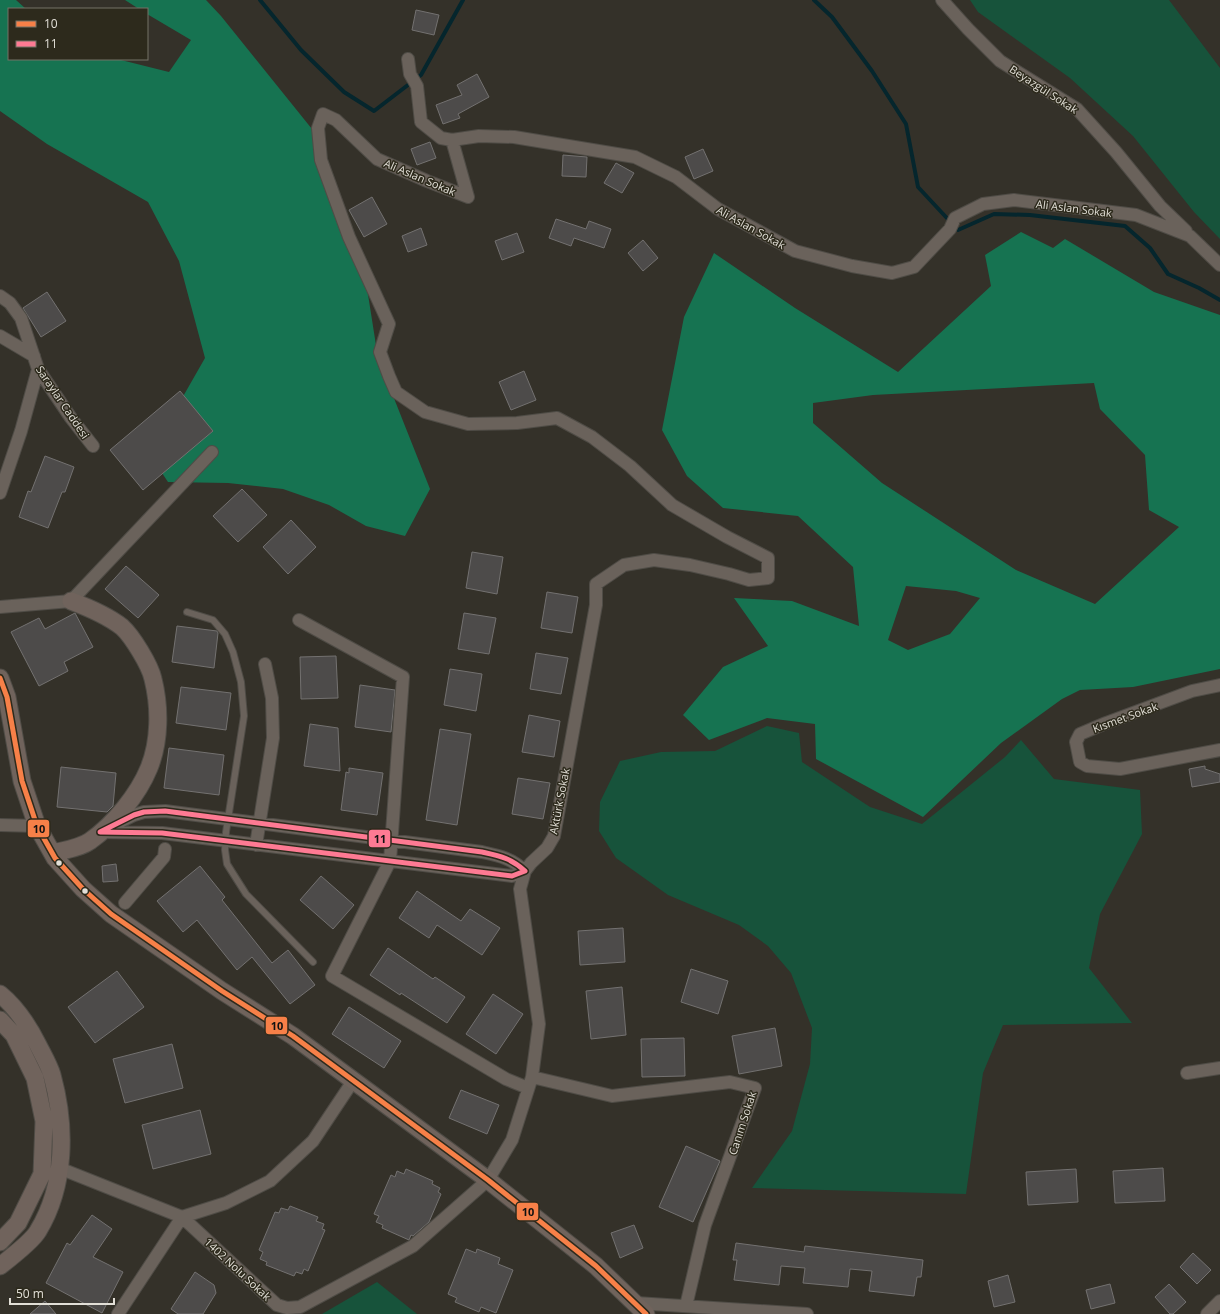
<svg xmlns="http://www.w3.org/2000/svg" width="1220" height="1314" font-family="'Open Sans',sans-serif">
<rect width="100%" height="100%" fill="#343129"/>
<path fill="#17533b" d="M970 0H1169L1220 68V239L1194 212 1133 136 1070 78 978 12Z
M767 726 799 733 802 762 870 807 922 824 1005 757 1021 740 1054 779 1140 790 1142 834 1100 914 1089 968 1132 1023 1003 1025 983 1073 966 1194 752 1188 792 1131 810 1064 812 1028 791 973 768 946 739 925 668 895 616 858 599 831 600 802 620 761 661 752 715 751Z
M377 1282 417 1314H322Z"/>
<path fill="#167351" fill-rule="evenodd" d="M0 0H16L26 9H9V59H117L169 72 191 40 147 14V9H139L125 0H206L221 16 316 134 364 269 378 358 430 489 405 536 366 526 329 505 283 489 228 483 168 482 146 449 169 421 205 358 179 261 148 202 47 144 0 111Z
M1021 232 1053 248 1065 239 1154 292 1220 315V669L1133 687 1080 690 1062 699 1001 743 923 817 816 759 815 724 767 718 709 740 683 715 723 667 768 646 734 598 792 601 859 626 853 567 798 516 723 508 687 476 662 430 684 317 714 253 795 308 898 372 991 286 985 255ZM1094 383 1100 409 1145 455 1149 510 1179 527 1095 604 1016 570 882 483 813 423V403L873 395ZM906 586 956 591 980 598 950 634 908 650 888 640Z"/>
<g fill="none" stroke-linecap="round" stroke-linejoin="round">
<path stroke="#05262d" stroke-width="4" d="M260 0 301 50 344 92 374 111 421 75 463 0
M814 0 832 17 872 71 906 124 918 187 958 230 994 214 1030 215 1125 226 1150 248 1168 274 1199 288 1220 300"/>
</g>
<path fill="#4d4b4a" stroke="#737170" d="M416 10 439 15 434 35 412 30Z
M477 74 489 97 458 114 460 118 443 124 436 105 462 95 457 85Z
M430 142 436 158 417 165 411 149Z
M703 149 713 171 694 179 685 157Z
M563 155 587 157 586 177 562 176Z
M616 163 634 173 622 193 604 183Z
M372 197 387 224 364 237 349 210Z
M556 219 586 229 589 221 611 229 604 248 574 238 571 246 549 238Z
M421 228 427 245 408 252 402 236Z
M517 233 524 252 502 260 495 241Z
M643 240 658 258 643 271 628 253Z
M47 292 66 321 41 337 23 308Z
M524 371 536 400 511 410 499 382Z
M180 391 213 431 143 490 110 450Z
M45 456 74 467 65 492H62L48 528 19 517 28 491 31 492Z
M242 489 267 515 238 542 213 516Z
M291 520 316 547 288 574 263 547Z
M472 552 503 557 497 594 466 588Z
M126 566 159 595 138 618 105 589Z
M547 592 578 597 572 633 541 628Z
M75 613 93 647 64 662 68 671 39 686 11 632 39 618 45 629Z
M464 613 496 618 489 654 458 649Z
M177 626 217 631 218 633 214 668 172 662Z
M536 653 568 658 561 694 530 689Z
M336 656 338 698 301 699 300 657Z
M450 669 482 674 476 711 444 705Z
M360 685 395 690 391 732 355 727Z
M181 687 231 693 226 730 176 723Z
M529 715 560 721 554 757 522 752Z
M310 724 338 728 340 771 304 766Z
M440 729 471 734 457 825 426 820Z
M169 748 224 755 219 795 164 788Z
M1205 766V769L1220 774V782L1192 787 1189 769Z
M61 767 116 773 113 806 107 812 57 807Z
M349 768 383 773 377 815 341 810 346 772 349 773Z
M518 778 550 783 543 819 512 814Z
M116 864 118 881 103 882 102 866Z
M200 866 225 897 222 900 272 963 288 950 315 985 290 1004 252 957 237 970 197 920 183 932 157 901Z
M321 876 354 905 333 929 300 900Z
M417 891 461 921 470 909 500 928 482 955 437 925 429 938 399 918Z
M623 928 625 962 580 965 578 931Z
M388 948 433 979 435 977 465 997 447 1023 401 993 400 995 370 975Z
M691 969 728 981 718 1014 681 1002Z
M117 971 144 1007 95 1043 68 1007Z
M622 987 626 1035 591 1039 586 991Z
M493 994 523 1014 496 1054 466 1034Z
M349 1007 401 1041 384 1068 332 1034Z
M775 1028 782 1066 739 1074 732 1036Z
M684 1038 685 1076 642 1077 641 1039Z
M172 1044 183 1088 125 1103 113 1059Z
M461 1090 499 1105 487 1134 449 1118Z
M200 1110 211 1154 153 1169 142 1125Z
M686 1146 720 1161 693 1222 659 1207Z
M1163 1168 1165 1201 1115 1203 1113 1171Z
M406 1169 433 1181 432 1184 440 1188 438 1192 441 1194 429 1222 413 1236 411 1235 409 1240 382 1228 383 1225 376 1222 379 1216 374 1214 391 1175 395 1177 397 1171 404 1174Z
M1076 1169 1078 1202 1028 1205 1026 1172Z
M290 1206 318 1217 316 1221 324 1224 322 1229 325 1230 308 1271 304 1269 302 1274 296 1272 294 1276 266 1265 267 1262 260 1259 263 1252 259 1250 275 1212 279 1213 281 1208 288 1210Z
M92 1215 112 1229 93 1257 123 1272 102 1313 46 1283 67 1243 70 1245Z
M634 1225 643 1248 620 1258 611 1233Z
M736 1243 804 1252 805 1246 923 1260 921 1277H917L914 1296 869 1291 872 1271 850 1269 848 1287 803 1283 805 1268 781 1266 779 1285 734 1280 737 1260H733Z
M466 1249 476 1253 477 1249 500 1258 498 1264 513 1270 496 1313 481 1307 479 1312 455 1302 457 1298 448 1294Z
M1193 1253 1211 1270 1197 1284 1180 1267Z
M195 1272 214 1285 216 1293 203 1314H178L171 1309Z
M1008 1275 1015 1302 994 1307 988 1281Z
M1110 1284 1115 1303 1091 1309 1086 1290Z
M1169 1284 1186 1302 1173 1314H1170L1155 1297Z
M45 1301 56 1314H30Z"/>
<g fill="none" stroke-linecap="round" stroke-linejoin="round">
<defs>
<path id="lane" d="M187 612 213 620 225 634 233 652 241 682 244 716 226 832 225 850 227 864 246 894 313 962"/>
<path id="street" d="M942 0 968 29 1000 61 1077 109 1116 152 1160 206 1186 231
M408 59 410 74 417 86 421 122 441 138 452 140
M0 296 10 303 21 318 38 369 71 418 93 446
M0 336 34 356
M0 493 21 431 38 369
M0 607 71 601 212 452
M299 620 403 677 390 861 332 976 506 1079 528 1088
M1220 685 1192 691 1106 723 1080 734 1076 742 1080 762 1087 766 1120 769 1220 750
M165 811 482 852C500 856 511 858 525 871L512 876 162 833 100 832 134 815 144 812Z
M0 825 37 826
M256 845 273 738 272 698 265 664
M125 903 164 857 165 849
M1187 1073 1220 1068
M532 1077 612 1096 730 1082 755 1088 705 1225 686 1306
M59 1168 182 1217 277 1305 287 1308 300 1307 413 1246 488 1180 512 1140 532 1077 539 1024 520 889 525 871 531 863 547 848 554 836 596 605V584L624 565 654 560 690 565 729 574 749 580 768 578V558L727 537 672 505 630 466 592 437 557 418 517 423 468 424 425 412 396 392 389 376 380 352 389 324 349 237 321 160 318 128 323 114 336 120 377 159 427 181 468 197 452 140 479 136 514 137 635 157 676 177 718 209 795 251 852 266 892 273 914 267 950 229 955 218 983 204 1014 200 1136 215 1190 236 1220 265
M636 1303 807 1314
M118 1314 182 1217 226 1203 270 1181 313 1141 353 1081
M1207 1314 1220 1301"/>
<path id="secondary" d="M0 678 7 697 22 781 37 826 55 858 83 889 111 914 222 991 293 1036 488 1180 596 1266 646 1314
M53 853C65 850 80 848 90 841 114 824 138 795 149 768 160 741 160 707 153 679 150 665 132 636 122 627 108 616 87 607 71 601
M0 994C16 1007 29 1027 38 1045 43 1055 49 1065 52 1075 66 1126 66 1185 38 1231 33 1240 9 1259 0 1266
M0 1020 14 1035 35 1078 44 1121 42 1174 18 1223 0 1242"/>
</defs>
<use href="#lane" stroke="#4f4c46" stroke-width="8"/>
<use href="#street" stroke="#4f4c46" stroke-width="14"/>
<use href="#secondary" stroke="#4f4c46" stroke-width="19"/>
<use href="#lane" stroke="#6a625b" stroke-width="6"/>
<use href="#street" stroke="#6a625b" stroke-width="12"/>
<use href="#secondary" stroke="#70635c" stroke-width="17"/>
<defs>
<path id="bus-1" d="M0 678 7 697 22 781 37 826 55 858 83 889 111 914 222 991 293 1036 488 1180 596 1266 646 1314"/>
<path id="bus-2" d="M165 811 482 852C500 856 511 858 525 871L512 876 162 833 100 832 134 815 144 812Z"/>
</defs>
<use href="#bus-1" stroke="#2d2a1c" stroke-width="8"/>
<use href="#bus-2" stroke="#2d2a1c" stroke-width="8"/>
<use href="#bus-1" stroke="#f78048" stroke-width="5"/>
<use href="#bus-2" stroke="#fe7a93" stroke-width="5"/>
</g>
<g fill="#e2dfd7" stroke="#2d2a1c" stroke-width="1.5">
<circle cx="59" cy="863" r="3.5"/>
<circle cx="85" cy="891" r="3.5"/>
</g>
<g text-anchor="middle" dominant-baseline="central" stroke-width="3" stroke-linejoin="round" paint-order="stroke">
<g font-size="11" fill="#e2dfd7" stroke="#2d2a1c">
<text transform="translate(1044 89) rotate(33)">Beyazgül Sokak</text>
<text transform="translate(420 177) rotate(23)">Ali Aslan Sokak</text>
<text transform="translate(1074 208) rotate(7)">Ali Aslan Sokak</text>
<text transform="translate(751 227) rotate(29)">Ali Aslan Sokak</text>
<text transform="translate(63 402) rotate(56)">Saraylar Caddesi</text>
<text transform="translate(1125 717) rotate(-20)">Kısmet Sokak</text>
<text transform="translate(559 801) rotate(-79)">Aktürk Sokak</text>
<text transform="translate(742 1123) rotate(-72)">Canım Sokak</text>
<text transform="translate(238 1269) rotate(43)">1402 Nolu Sokak</text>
</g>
</g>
<g stroke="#2d2a1c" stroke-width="1.5">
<rect x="27" y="819" width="23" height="19" rx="4" fill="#f78048"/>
<rect x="368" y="829" width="23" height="19" rx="4" fill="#fe7a93"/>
<rect x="265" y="1016" width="23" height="19" rx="4" fill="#f78048"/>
<rect x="516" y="1202" width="23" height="19" rx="4" fill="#f78048"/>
</g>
<g font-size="11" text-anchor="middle" font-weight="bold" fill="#111">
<text x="39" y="833">10</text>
<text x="380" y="843">11</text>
<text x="277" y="1030">10</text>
<text x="528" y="1216">10</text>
</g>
<rect x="8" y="8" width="140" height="52" fill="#2d2a1c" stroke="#757267"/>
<rect x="16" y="21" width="20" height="6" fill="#f78048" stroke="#757267"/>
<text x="44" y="28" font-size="12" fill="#e2dfd7">10</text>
<rect x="16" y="41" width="20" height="6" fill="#fe7a93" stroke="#757267"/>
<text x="44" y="48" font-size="12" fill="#e2dfd7">11</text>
<path d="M10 1298v6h104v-6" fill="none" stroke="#e2dfd7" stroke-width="2"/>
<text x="16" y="1298" font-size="12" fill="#e2dfd7" stroke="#2d2a1c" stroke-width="3" paint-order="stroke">50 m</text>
</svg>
